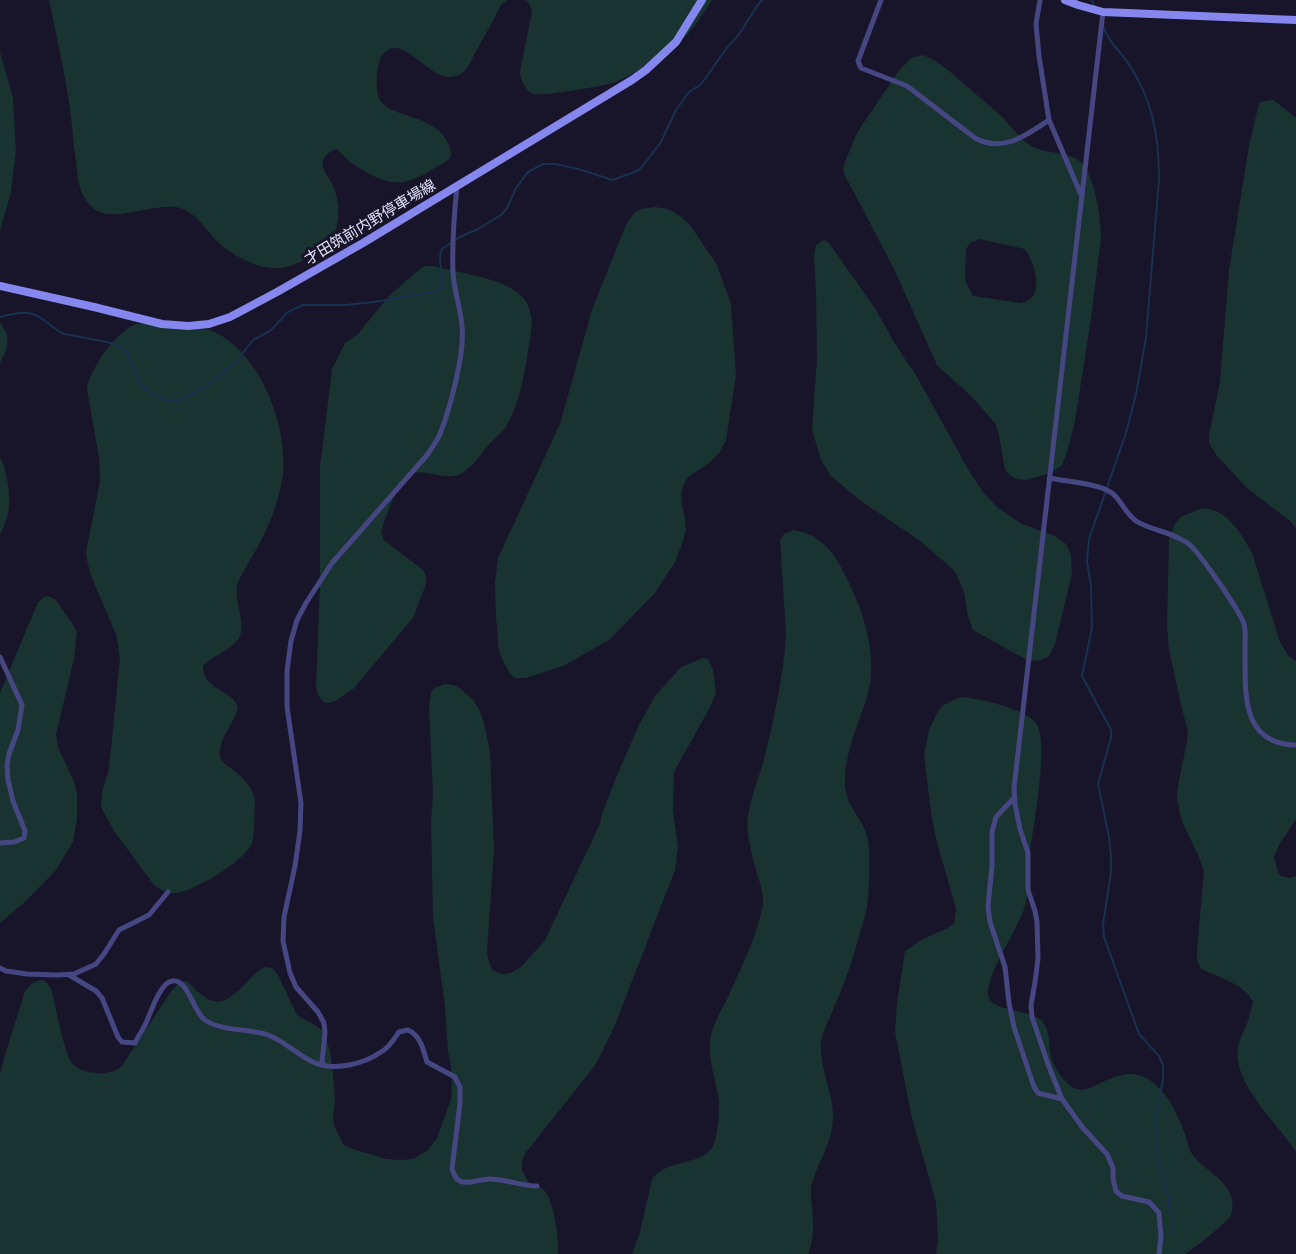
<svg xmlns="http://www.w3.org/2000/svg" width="1296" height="1254" font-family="Roboto,'Noto Sans JP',sans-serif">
<rect width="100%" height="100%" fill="#18152a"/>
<path fill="#193331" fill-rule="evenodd" d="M49 0H508L501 5C493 21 484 37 475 53 472 59 468 68 463 72 435 95 405 28 383 54 376 62 374 93 381 102 386 108 393 110 400 113 420 120 443 125 450 148 453 158 448 161 440 165 430 171 419 178 408 181 387 187 365 172 349 161 344 157 341 152 336 149 331 151 324 155 323 161 321 169 330 179 333 186 341 204 341 230 327 246 321 252 312 257 304 260 294 265 284 269 273 268 257 268 232 255 220 244 209 234 196 212 180 208 151 200 102 233 84 197 78 186 77 173 76 161 73 142 72 122 69 103 64 68 56 34 49 0Z
M526 0H712C701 18 688 37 671 49 654 62 635 73 616 82 604 86 545 96 534 94 526 92 520 79 520 72L532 12 529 3Z
M0 52 13 98 16 150 11 192 0 231Z
M923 55C941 62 956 77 971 90 981 99 992 107 1002 117 1011 126 1020 139 1031 146 1047 155 1074 150 1085 167 1096 185 1101 218 1101 238L1091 318 1075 421 1067 452 1062 465 1051 473 1026 480 1017 479 1011 476 1005 470 999 435 995 423 972 397 937 365 895 271 858 200 845 176 843 169 844 164 858 131 898 72 911 58ZM980 239 1025 249C1035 263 1046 299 1021 303L973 296 965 280 966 249 970 243Z
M1272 100 1276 102 1296 118V528L1290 521 1247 488 1217 456 1209 443V435L1220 382 1229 270 1249 146 1259 103 1264 101Z
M655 207 668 209 680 216 690 225 717 265 731 304 736 375 726 440 719 453 709 463 688 477 684 484 681 493 682 506 685 518 686 530 682 544 675 562 655 593 609 640 563 666 525 678H515L511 675 507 668 499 652 496 617 495 583 498 558 560 424 592 310 626 225 635 212 641 209Z
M824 240 829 243 876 310 895 344 917 377 968 469 982 491 998 508 1022 524 1055 536 1066 544 1071 555 1072 574 1055 644 1049 656 1041 660 1029 661 973 630 968 616 964 592 955 571 919 540 858 499 831 476 821 460 812 430 817 358 816 293 814 255 816 245Z
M425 266H432C456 272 511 279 525 300 529 306 531 314 532 321 532 329 530 337 529 344 525 371 521 399 508 423 504 431 497 436 490 443 482 453 474 466 462 473 447 483 422 466 409 475 397 484 385 518 381 532L384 540 423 570 426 576V584L413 618 353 689 335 701 328 703 323 702 318 695 316 686 320 586V467L332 369 345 343 357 335 389 296 421 268Z
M0 323C12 337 8 348 0 363Z
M136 324C156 324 191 325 209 330 259 347 291 431 282 480 278 503 270 524 259 544 253 556 245 568 239 580 230 600 251 626 236 642 227 651 213 656 203 666 203 690 230 688 238 707 235 724 218 737 220 756 221 764 232 768 237 773 245 780 254 790 255 801 254 812 255 833 252 843 246 860 192 893 175 893 167 894 160 889 154 885L114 831 101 807 102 792 109 769 120 658 116 634 91 576 87 560 86 552 100 481 99 458 87 389C90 368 117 331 136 324Z
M0 457C6 468 10 491 9 504 9 515 4 526 0 535Z
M1203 508C1228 510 1241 533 1252 553L1280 642 1289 656 1296 661V819L1279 845 1274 857 1278 872 1281 876 1289 878 1296 876V1152C1278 1124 1232 1083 1238 1047 1240 1038 1245 1029 1248 1021 1250 1015 1251 1008 1253 1002 1245 984 1218 977 1201 969L1197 959V950L1204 872 1199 857 1183 824 1180 814 1177 796 1178 786 1187 741 1188 731 1182 709 1169 650 1167 627 1169 539 1175 524 1178 520 1182 516Z
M793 530C817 533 833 550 843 571 863 609 879 654 867 697 858 725 844 754 845 784 847 809 859 813 866 833 872 849 869 889 867 906 866 914 863 923 860 932 854 957 845 981 835 1005 831 1016 823 1030 821 1043 819 1067 832 1090 833 1114 834 1139 819 1160 812 1183 810 1190 811 1198 812 1205 813 1222 815 1238 808 1254H632L640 1232 652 1179C665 1160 700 1165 712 1148 715 1143 716 1137 717 1131 719 1118 720 1107 718 1095 715 1077 708 1060 710 1041 712 1025 720 1013 727 999 740 970 755 941 762 910 765 897 761 886 757 874 752 855 746 836 748 816 751 797 759 778 764 759 774 719 784 674 786 633L780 540 784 534Z
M47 596 55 599 74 626 77 632 74 659 56 734 58 747 74 782 77 793V819L73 842 56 870 26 901 0 923V693L38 602 44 597Z
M703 658 708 659 713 670 716 693 709 709 674 772 673 810 678 847 675 870 615 1025 596 1064 524 1155 522 1162V1170L529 1183C534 1185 539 1186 543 1189 554 1199 559 1239 558 1254H0V1073L6 1052 25 991C30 985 40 975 47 983 51 988 53 995 54 1001 57 1014 65 1054 72 1063 79 1071 87 1072 96 1073 106 1074 115 1072 122 1066L172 990 180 982 187 981C193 987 200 995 208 999 233 1012 251 968 267 967 272 967 275 971 278 975L297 1015 318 1027 324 1032 330 1051 332 1064 335 1100 333 1119 335 1128 343 1144 349 1148 386 1159 400 1160 413 1159 428 1150 437 1138 451 1099 452 1087 451 1067 448 1051 445 1007 433 917 431 822 433 795 429 706 431 692 435 688 444 684 454 685 461 689 473 700 479 709 484 723 490 752 494 849 487 951 488 959 492 970 501 974H504L511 973 522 966 545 940 600 824 602 814 616 778 638 727 655 696 681 667Z
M962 697C978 698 1026 709 1036 723 1050 743 1032 832 1029 859 1026 876 1030 895 1023 912 1013 937 994 961 988 989 983 1013 1030 1008 1042 1021 1051 1031 1048 1045 1051 1057 1054 1067 1063 1081 1072 1087 1092 1100 1118 1058 1151 1081 1169 1094 1177 1114 1185 1134 1188 1143 1189 1152 1195 1158 1206 1170 1226 1180 1231 1196 1233 1202 1233 1211 1230 1217 1228 1221 1189 1253 1185 1254 1181 1254 1174 1254 1169 1254 1153 1254 1137 1254 1122 1254 1060 1254 998 1254 936 1254L938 1240 936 1202 912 1118 895 1032 897 1003 905 951 923 939 948 928 954 923 956 909 936 839 931 812 924 755 929 730 937 713 942 706 951 701Z"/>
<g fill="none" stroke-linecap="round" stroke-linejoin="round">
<path stroke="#19304f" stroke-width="2" d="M1092 0 1095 7
M1103 26C1109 42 1116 47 1126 60 1152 97 1159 134 1159 179L1146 338 1136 394 1126 433 1089 539 1087 561 1091 587 1092 628 1082 676 1111 730V738L1098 784 1109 837 1111 856V872L1103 925 1104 937 1139 1034 1159 1056 1163 1065V1080L1155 1120 1157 1152 1167 1192 1172 1219 1173 1235
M0 317C13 314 27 309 39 317 48 322 55 330 64 334L107 342 119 346 127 352 141 385 151 393 165 400 176 401 199 391 236 362 253 340 270 331 288 312 303 305H345L374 302 429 293 442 289 440 256 442 249 458 238 478 229 501 215 507 208 516 188 528 172 543 164H556L578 169 613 180 637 171 642 167 661 142 676 110 689 92 700 85 707 76 728 46C741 37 750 13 762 0"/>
<path stroke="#464782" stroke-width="5" d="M881 0 858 61 861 68 907 86 975 138C1002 153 1026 136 1049 120
M1040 0 1036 24 1039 56 1049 120 1082 197
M1103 12 1014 788 1015 804 1020 829 1028 853V890L1035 911 1037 922 1038 959 1035 982 1031 1005 1032 1017 1049 1067 1062 1099 1083 1128 1107 1154 1113 1168V1179L1116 1191 1122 1196 1149 1202 1159 1213 1161 1237 1159 1254
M1050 478C1068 482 1097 483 1112 493 1121 500 1126 514 1136 521 1150 530 1168 531 1182 540 1185 541 1188 543 1190 545 1200 554 1240 611 1244 624 1246 631 1245 639 1245 647 1246 688 1238 744 1296 745
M0 657 22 705 18 730 9 754 7 765 8 780 13 801 25 831 24 838 14 842 0 843
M1015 797 996 817 992 832V866L988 906 990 922 1005 967 1009 1003 1014 1027 1034 1087 1038 1093 1062 1099
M0 968 6 971 27 974 57 975 74 974 96 964 104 954 119 930 149 915 168 892
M69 975 96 991 102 998 118 1037 122 1042 135 1043C138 1036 143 1030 146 1023 151 1012 160 983 172 981 188 978 193 1012 205 1020 223 1032 248 1028 268 1035 285 1041 298 1056 315 1063 335 1071 364 1064 381 1052 389 1048 394 1039 399 1032L408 1030C421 1036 423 1049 427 1062L455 1077 460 1087V1103L452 1169C454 1174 455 1179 460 1181 468 1185 480 1179 489 1179 507 1179 520 1186 537 1186
M324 1065 322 1062 325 1033 324 1023 318 1012 296 987 290 973 283 941 284 917 295 866 300 831 301 803 287 707V671L291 641 297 620 306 603 332 563 428 454C432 447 437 441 440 434 450 408 465 354 462 327 461 309 454 291 453 273 452 244 454 215 457 186"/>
<path stroke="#8587ee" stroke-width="8" d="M1065 0 1078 5 1103 12 1296 20
M0 286 94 307 162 324 188 326 209 324 230 317 277 292 363 243 632 80 646 70 676 42 702 0"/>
</g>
<g text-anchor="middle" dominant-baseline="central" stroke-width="6" stroke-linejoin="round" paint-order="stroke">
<g font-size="15" fill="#e3e2fb" stroke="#18152a">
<text transform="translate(370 222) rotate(-31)">才田筑前内野停車場線</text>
</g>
</g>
</svg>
